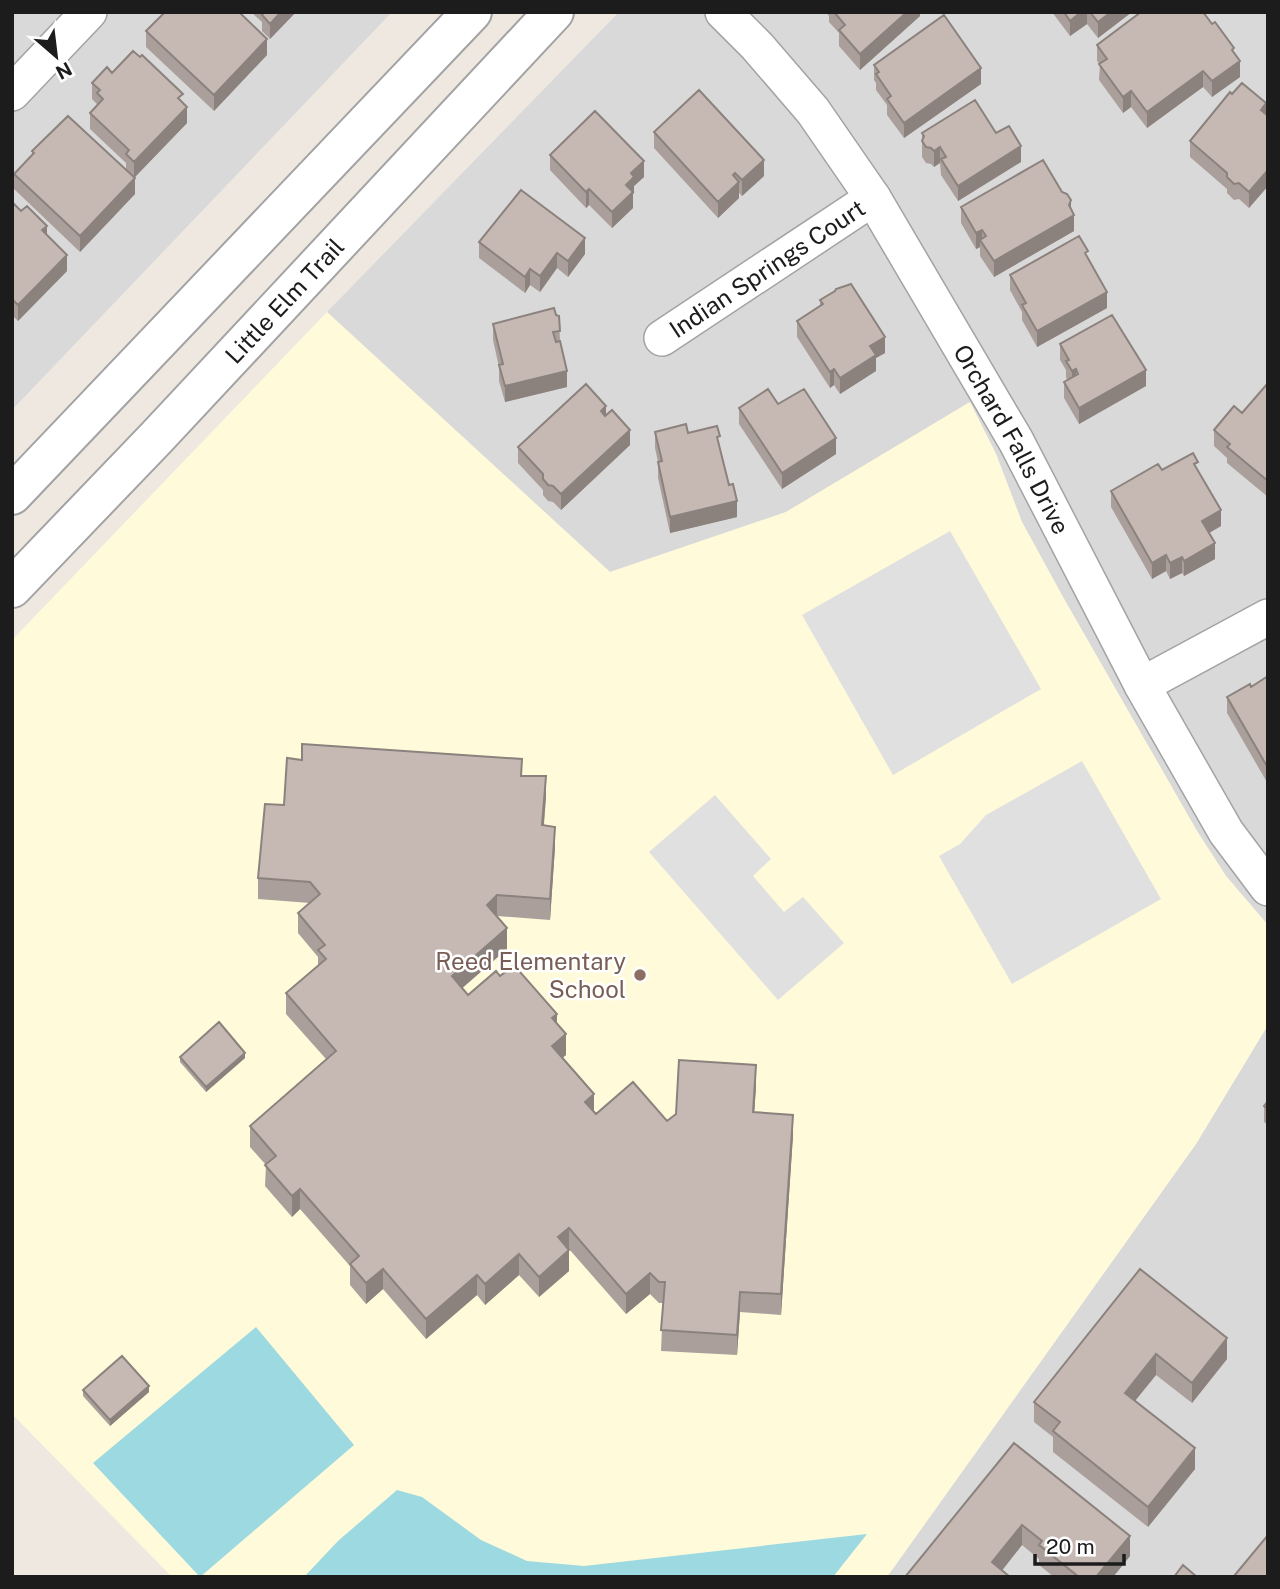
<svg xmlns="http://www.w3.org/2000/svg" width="1280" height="1589" font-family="'Public Sans',sans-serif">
<rect width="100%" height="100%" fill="#eee8e1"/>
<path fill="#dad9d9" d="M12 12H392L12 410Z
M619 12H1268V925L1226 876 1197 831 1063 597 1022 522 996 454 970 402 786 512 610 572 327 312Z
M1268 1025V1577H887L1196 1144Z"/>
<path fill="#fffad9" d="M327 312 610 572 786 512 970 402 996 454 1022 522 1063 597 1197 831 1226 876 1268 925V1025L1196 1144 887 1577H172L12 1414V640Z"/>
<path fill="#e0e0e0" d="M950 531 1041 689 893 775 802 615Z
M1082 761 1161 899 1012 984 939 856 960 844 986 815Z
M715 795 771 859 753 876 784 912 803 897 844 943 778 1000 649 852Z"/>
<path fill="#9dd9e0" d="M256 1327 354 1445 200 1577 93 1463Z
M397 1490 422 1497 481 1540 527 1561 584 1566 867 1534 833 1577H304L338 1541Z"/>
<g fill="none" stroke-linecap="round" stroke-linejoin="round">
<defs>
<g id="minor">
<path id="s1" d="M723 12 757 46 813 111 873 198 1016 441 1142 685 1226 832 1268 888"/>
<path d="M12 93 89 12"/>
<path id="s2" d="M662 338 873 198"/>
<path d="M1142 685 1268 617"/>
</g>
<g id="tertiary">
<path d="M12 495 472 12"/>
<path id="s3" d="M12 588 157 437 554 12"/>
</g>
</defs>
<use href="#minor" stroke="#a3a3a3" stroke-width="38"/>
<use href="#tertiary" stroke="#a3a3a3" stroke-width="42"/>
<use href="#minor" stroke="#fff" stroke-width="35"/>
<use href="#tertiary" stroke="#fff" stroke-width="38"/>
</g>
<path fill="#aa9f9b" d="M251 12H296L270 39 262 31V22Z
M826 12H920V16L860 70 839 46V33L829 22V16Z
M1052 12H1132L1098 38 1087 24 1070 36Z
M146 31 267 55 214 111 146 47Z
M1097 45 1234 53 1240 77 1212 97 1203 87 1147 128 1131 107 1123 113 1099 80 1100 64 1097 61Z
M874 65 981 84 904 138 887 115V105L876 90V83L874 80Z
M112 73 183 102 187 123 134 178 135 194 80 252 14 189V174L32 155V151L126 170V163L90 129V113L97 105V104L92 99V83Z
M1266 114 1268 116V186L1249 208 1239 199 1234 200 1227 193V189L1190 157V141Z
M654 132 764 176 742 196 739 193V198L718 218 654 148Z
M922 133H996L1021 162 958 201 941 175 940 163 934 167 931 164 926 163 922 157Z
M550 155 644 177 634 186V193L633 194V208L612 228 589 205 586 208 550 170Z
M12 202 47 235 67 271 18 321 12 315Z
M961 207H1071L1074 231 994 277 980 256V247L976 249 961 223Z
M479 242 585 254 568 277 557 268 540 292 530 285 525 293 479 258Z
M1088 258 1107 308 1037 347 1022 320V312L1010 290V275Z
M820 300 885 353 876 358V371L840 394 834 385 830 388 797 337V321L820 306Z
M556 315 559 316 560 341 567 387 505 402 499 381V367L493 340V324Z
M1060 344 1146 386 1079 424 1064 398V382L1067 380 1066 377V370L1060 360Z
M1268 383V497L1227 463V458L1214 446V430L1242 413Z
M778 404 836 454 782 489 739 424V408Z
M606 415 630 445 561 510 553 502 548 501 543 495V490L518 463V447Z
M655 432 688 433 720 448 737 517 670 533 658 478V462L655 448Z
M1162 470H1198L1221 526 1209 533 1215 559 1184 576 1182 573 1170 579 1166 571 1152 579 1111 507V491Z
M1268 676V784L1227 713V697L1251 687Z
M302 760 522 776 546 796 544 825 555 847 550 920 497 916 507 949 462 988 468 995 500 976 557 1024 566 1055 563 1057 596 1114 667 1121 756 1086 754 1112 793 1135 781 1315 740 1312 737 1355 661 1351 663 1303H659L650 1294 626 1314 569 1249V1271L539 1297 519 1275 485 1305 477 1295 426 1339 383 1289 366 1304 350 1285V1266L300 1209 292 1217 265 1186 266 1165 250 1147V1126L326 1059 286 1014V993L318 965V957L298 933V913L310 903 258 899V878L284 805Z
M180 1057 245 1058 206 1092 180 1062Z
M1268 1101V1125L1264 1122V1106Z
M1140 1269 1227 1359 1192 1403 1156 1375 1135 1401 1195 1469 1148 1527 1053 1452V1437L1034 1422V1402Z
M83 1390 149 1392 110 1426 83 1396Z
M1014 1443 1130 1556 1113 1577H1054L1039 1565V1559L1022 1545 1002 1570 905 1577Z
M1268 1469V1492L1267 1491V1470Z"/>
<path fill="#8b827e" d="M281 12H296L270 39V24Z
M907 12H920V16L860 70V54Z
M1081 12H1087V24L1070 36V21Z
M1111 12H1132L1098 38V22Z
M267 39V55L214 111V95Z
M1240 61V77L1212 97V81Z
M981 68V84L904 138V123Z
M1203 71V87L1147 128V112Z
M1131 91V107L1123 113V97Z
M1266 103V119L1261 110Z
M187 107V123L134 178V162Z
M1021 146V162L958 201V186Z
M940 147V163L934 167V151Z
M764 160V176L742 196V180Z
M644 161V177L634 186V193L633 194V208L612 228V212L631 173Z
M1268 170V186L1249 208V192Z
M735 173V186L739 182V198L718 218V202L733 175Z
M135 178V194L80 252V236Z
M589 189V205L586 208V192Z
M1071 200V216L1074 215V231L994 277V261L1069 205Z
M47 226V241L42 230Z
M982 230V244L980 240V247L976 249V233Z
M585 238V254L568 277V261Z
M557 253V268L540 292V276Z
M67 255V271L18 321V305Z
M530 269V285L525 293V277Z
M1107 292V308L1037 347V331Z
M885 337V353L876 358V371L840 394V378L870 346Z
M834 369V385L830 388V372Z
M1076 369V385L1072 387V371Z
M1146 370V386L1079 424V408Z
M567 371V387L505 402V386Z
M606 406V421L601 411Z
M630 430V445L561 510V494Z
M836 438V454L782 489V473Z
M737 501V517L670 533V517Z
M1221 510V526L1202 537V521Z
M1215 543V559L1184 576V561Z
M1166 555V571L1152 579V563Z
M1182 557V573L1170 579V563Z
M546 776V796L542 845V825Z
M555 827V847L550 920V899Z
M497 895V916L487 905Z
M507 928V949L452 997V976Z
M557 1014V1034L552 1018Z
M566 1034V1055L552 1066V1046Z
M245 1053V1058L206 1092V1087Z
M756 1065V1086L753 1133V1112Z
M594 1094V1114L585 1102Z
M793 1115V1135L781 1315V1294Z
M300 1189V1209L292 1217V1196Z
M569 1228V1249L558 1258V1237Z
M569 1250V1271L539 1297V1277Z
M519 1254V1275L485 1305V1284Z
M383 1269V1289L366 1304V1283Z
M650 1273V1294L626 1314V1294Z
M477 1275V1295L426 1339V1319Z
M740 1292V1312L737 1355V1335Z
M1227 1338V1359L1192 1403V1383Z
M1156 1354V1375L1125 1413V1393Z
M149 1386V1392L110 1426V1420Z
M1195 1448V1469L1148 1527V1507Z
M1022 1525V1545L997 1577 992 1562Z
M1130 1536V1556L1113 1577H1096Z"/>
<path fill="#c6b9b4" stroke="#8b827e" stroke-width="2" d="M165 12H239L267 39 214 95 146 31Z
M264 12H281L270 24 262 15Z
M834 12H907L860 54 839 30 845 25Z
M1064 12H1081L1070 21Z
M1090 12H1111L1098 22Z
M1141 12H1203L1212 24 1215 22 1234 48 1232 50 1240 61 1212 81 1203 71 1147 112 1131 91 1123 97 1099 64 1107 59 1097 45Z
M944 15 981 68 904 123 887 99 891 96 876 74 879 72 874 65Z
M133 51 140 57 142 55 183 94 178 98 187 107 134 162 126 154 129 150 90 113 103 99 97 93 100 90 92 83 107 67 112 73Z
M1242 83 1266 103 1261 110 1268 116V170L1249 192 1239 183 1234 184 1227 177V173L1190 141 1230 92 1232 94Z
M699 90 764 160 742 180 735 173 733 175 739 182 718 202 654 132Z
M975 100 996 133 1009 126 1021 146 958 186 941 159 946 157 940 147 934 151 931 148 926 147 922 141 924 136 922 133Z
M595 111 644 161 631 173 634 177 626 185 633 192 612 212 589 189 586 192 550 155Z
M68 116 135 178 80 236 14 174 34 153 32 151Z
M1043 160 1062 192 1067 194 1071 200 1069 205 1074 215 994 261 980 240 986 236 982 230 976 233 961 207Z
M521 190 585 238 568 261 557 253 540 276 530 269 525 277 479 242Z
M12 202 21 211 27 206 47 226 42 230 67 255 18 305 12 299Z
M1079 236 1088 251 1085 253 1107 292 1037 331 1022 305 1026 303 1010 275Z
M851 284 885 337 870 346 876 355 840 378 834 369 830 372 797 321 823 304 820 300 835 291 836 289Z
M554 308 556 315 559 316 560 331 553 332 556 342 560 341 567 371 505 386 499 365 503 364 493 324Z
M1112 315 1146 370 1079 408 1064 382 1078 374 1076 369 1072 371 1066 361 1069 360 1060 344Z
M1268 383V481L1227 447 1230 444 1214 430 1234 406 1242 413Z
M586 384 606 406 601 411 605 416 612 410 630 430 561 494 553 486 548 485 543 479V474L518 447Z
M768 389 778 404 804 389 836 438 782 473 739 408Z
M686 424 688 433 717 426 720 436 717 437 729 485 733 484 737 501 670 517 658 462 662 461 655 432Z
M1193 453 1198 462 1194 464 1221 510 1202 521 1215 543 1184 561 1182 557 1170 563 1166 555 1152 563 1111 491 1158 464 1162 470Z
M1268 676V768L1227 697 1250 684 1251 687Z
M302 744 522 759 521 776H546L542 825 555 827 550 899 497 895 487 905 507 928 452 976 468 995 496 971 500 976 514 965 557 1014 552 1018 566 1034 552 1046 594 1094 585 1102 596 1114 633 1082 667 1121 676 1114 679 1060 756 1065 753 1112 793 1115 781 1294 740 1292 737 1335 661 1330 665 1282H659L650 1273 626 1294 569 1228 558 1237 569 1250 539 1277 519 1254 485 1284 477 1275 426 1319 383 1269 366 1283 350 1264 359 1256 300 1189 292 1196 265 1165 276 1156 250 1126 336 1051 286 993 326 959 318 950 325 945 298 913 320 894 310 882 258 878 265 804 284 805 287 758 302 760Z
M219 1022 245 1053 206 1087 180 1057Z
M1268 1101V1109L1264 1106Z
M1140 1269 1227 1338 1192 1383 1156 1354 1125 1393 1195 1448 1148 1507 1053 1431 1060 1422 1034 1402Z
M122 1356 149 1386 110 1420 83 1390Z
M1014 1443 1130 1536 1096 1577H1079L1039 1545 1042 1541 1022 1525 992 1562 1010 1577H905Z
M1268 1535V1577H1235L1234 1576Z
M1183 1565 1197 1577H1174Z"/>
<circle fill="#8d6e63" stroke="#fff" stroke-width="2.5" cx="640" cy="975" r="7"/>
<g text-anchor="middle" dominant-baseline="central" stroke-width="5" stroke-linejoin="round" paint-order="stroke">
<g font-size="24" fill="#1c1c1c" stroke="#fff">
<text stroke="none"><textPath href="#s2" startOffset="126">Indian Springs Court</textPath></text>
<text stroke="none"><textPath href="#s3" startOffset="396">Little Elm Trail</textPath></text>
<text stroke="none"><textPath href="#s1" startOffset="518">Orchard Falls Drive</textPath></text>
</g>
<g font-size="24" fill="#785e54" stroke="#fff" text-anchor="end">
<text x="626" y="961">Reed Elementary<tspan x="626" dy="28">School</tspan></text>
</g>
</g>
<rect width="1280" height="1589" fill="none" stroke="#1c1c1c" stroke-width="28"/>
<g transform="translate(56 56) rotate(152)" stroke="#ffffff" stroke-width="5" paint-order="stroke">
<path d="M0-5L12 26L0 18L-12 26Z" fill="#1c1c1c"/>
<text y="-10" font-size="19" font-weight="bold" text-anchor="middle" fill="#1c1c1c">N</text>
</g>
<path d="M1035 1554v10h89v-10" fill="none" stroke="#1c1c1c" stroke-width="3.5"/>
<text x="1046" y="1554" font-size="21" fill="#1c1c1c" stroke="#ffffff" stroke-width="5" paint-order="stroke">20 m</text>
</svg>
